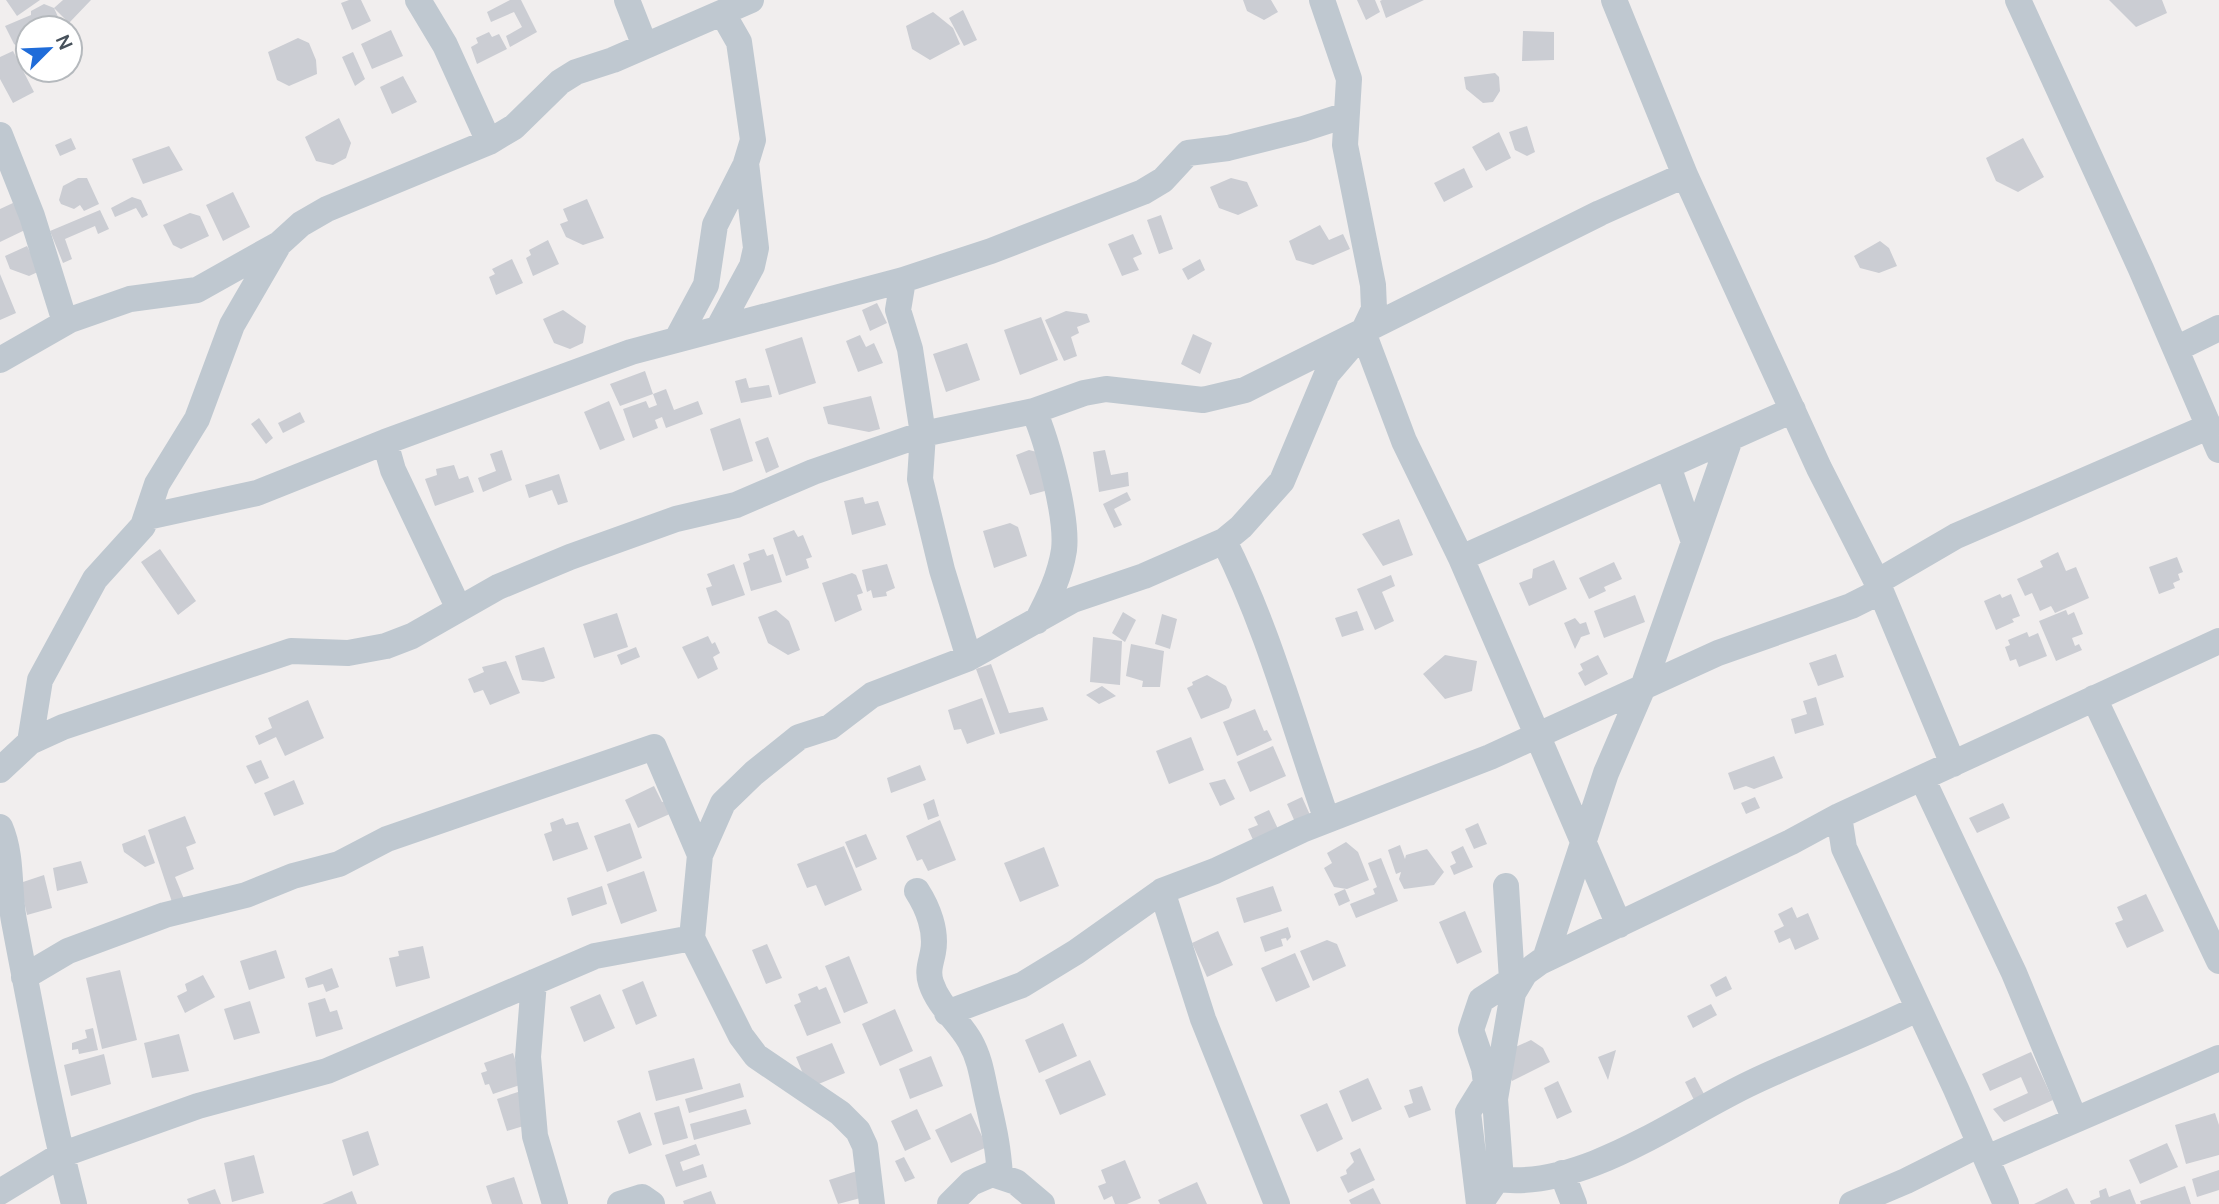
<svg xmlns="http://www.w3.org/2000/svg" width="2219" height="1204" font-family="Manrope,sans-serif">
<rect width="100%" height="100%" fill="#f1eeee"/>
<path fill="#cbcdd3" d="M6 0H40L17 16Z
M63 0H91L69 23 54 8Z
M349 0H361L371 21 352 30 341 3Z
M510 0H521L537 32 510 47 506 36 522 27 514 12 491 22 487 12Z
M1243 0H1271L1278 12 1264 20 1247 11Z
M1357 0H1375L1380 12 1366 20Z
M1424 0 1386 18 1380 1 1382 0Z
M2109 0H2162L2167 13 2136 27Z
M44 4 54 8 59 19 58 28H28V48L24 50 14 44 5 26 31 15V11Z
M963 10 977 40 964 46 949 18Z
M933 12 953 28 960 44 930 60 912 49 906 26Z
M391 30 403 56 372 69 361 44Z
M1523 31 1554 32V60L1522 61Z
M489 32 492 37 499 34 507 49 477 64 471 47 478 43 476 38Z
M298 38 309 43 316 60 317 74 289 86 277 80 268 52Z
M13 51 34 92 13 103 0 79V57Z
M353 52 365 79 355 86 342 57Z
M1495 73 1499 77 1500 91 1493 102 1483 103 1466 89 1464 77Z
M403 76 417 102 392 114 380 87Z
M339 118 351 143 346 158 333 165 316 161 305 137Z
M1527 126 1535 152 1527 156 1515 150 1509 132Z
M1499 132 1511 158 1486 171 1472 147Z
M71 138 76 149 60 156 55 145Z
M2023 138 2044 177 2018 192 1996 181 1986 158Z
M169 146 183 170 143 184 132 159Z
M1464 168 1473 187 1444 202 1434 183Z
M78 178H87L99 204 84 211 80 205 74 209 61 204 59 200 63 186Z
M1231 178 1247 182 1258 206 1238 215 1219 208 1210 187Z
M233 192 250 227 223 241 206 205Z
M132 197 141 200 148 215 142 218 136 208 115 217 111 208Z
M587 199 604 238 583 245 566 237 560 224 568 221 563 209Z
M13 203 27 229 0 242V209Z
M100 210 109 229 98 234 95 226 65 239 72 259 63 263 50 231Z
M190 213 200 216 209 236 181 249 173 245 163 225Z
M1161 215 1173 249 1159 254 1147 220Z
M1320 225 1329 240 1343 234 1350 249 1313 265 1296 260 1289 241Z
M1133 234 1142 254 1133 258 1139 270 1122 276 1108 244Z
M548 240 559 264 533 276 526 258 531 255 529 250Z
M1880 241 1889 248 1897 266 1879 273 1860 268 1854 256Z
M27 246 40 271 29 276 10 269 5 256Z
M512 259 523 283 496 295 489 277 495 274 492 269Z
M1200 259 1205 270 1188 280 1182 269Z
M0 274 16 313 0 320Z
M877 303 887 323 870 331 862 310Z
M563 310 586 326 583 343 570 349 554 343 543 319Z
M1066 311 1087 314 1090 322 1077 327 1079 333 1071 337 1077 356 1064 361 1045 320Z
M1041 317 1058 360 1020 375 1004 330Z
M1193 334 1212 343 1200 374 1181 364Z
M860 335 866 347 874 343 883 363 858 372 846 341Z
M802 337 816 383 779 395 765 349Z
M967 343 980 380 946 392 933 354Z
M645 371 653 394 620 406 610 384Z
M746 378 749 388 769 385 772 397 741 403 735 381Z
M666 389 674 410 698 401 703 414 666 428 662 417 655 420 658 428 633 438 623 409 646 401 649 408 657 405 653 394Z
M871 396 880 429 869 432 828 424 823 407Z
M609 401 625 440 600 450 584 412Z
M300 412 305 422 283 433 278 423Z
M259 418 273 438 266 444 251 424Z
M740 418 753 461 723 471 710 429Z
M768 437 779 467 766 473 755 442Z
M502 450 512 480 483 492 478 478 496 471 490 454Z
M1029 450 1045 454 1052 489 1030 495 1016 455Z
M1105 450 1111 475 1128 472 1129 486 1099 492 1093 452Z
M454 465 459 479 468 476 474 492 435 506 425 479 437 475 436 469Z
M559 474 568 502 558 505 552 490 529 498 525 485Z
M1127 492 1131 500 1114 509 1122 525 1114 528 1103 504Z
M863 497 865 504 878 501 886 525 852 535 844 501Z
M1399 519 1413 555 1383 566 1362 534Z
M1010 523 1018 527 1027 556 994 568 983 531Z
M794 530 798 537 803 535 812 557 806 559 809 568 786 576 773 538Z
M160 549 196 601 178 615 141 562Z
M764 549 767 556 773 554 782 582 751 591 743 563 750 560 748 554Z
M2058 552 2066 571 2076 567 2089 598 2055 613 2051 606 2040 611 2032 593 2025 596 2017 579 2043 567 2040 561Z
M2177 557 2183 572 2178 574 2180 580 2173 583 2175 588 2159 594 2149 567Z
M1554 560 1567 589 1529 606 1519 583 1532 578 1533 569Z
M1614 562 1622 579 1604 587 1606 591 1589 599 1579 578Z
M734 564 745 595 712 606 706 588 712 586 707 574Z
M887 564 895 588 886 592 887 596 873 598 871 590 867 592 862 570Z
M852 573 856 575 863 593 857 595 862 610 835 622 822 583Z
M1391 575 1395 586 1382 592 1394 621 1375 630 1357 589Z
M2000 594 2002 598 2011 594 2020 616 2012 619 2014 622 1996 630 1984 601Z
M1635 595 1645 622 1604 638 1594 611Z
M776 610 789 621 800 650 788 655 768 643 758 617Z
M2066 610 2068 615 2074 612 2083 634 2072 638 2075 646 2079 644 2082 650 2056 661 2039 621Z
M1357 611 1364 630 1342 637 1335 618Z
M1123 612 1136 620 1125 642 1112 633Z
M617 613 628 647 594 658 583 624Z
M1162 614 1177 619 1170 649 1155 644Z
M1575 618 1580 624 1586 622 1590 634 1581 637 1575 649 1564 623Z
M2027 632 2029 637 2038 633 2047 656 2019 667 2016 659 2010 661 2005 647 2010 645 2008 640Z
M708 636 712 644 715 642 720 653 713 657 718 669 698 679 682 647Z
M1093 637 1122 641 1120 685 1090 682Z
M1131 644 1164 651 1160 687H1142L1143 681 1126 676Z
M544 647 555 678 543 682 522 680 515 656Z
M636 647 640 657 621 665 617 655Z
M1836 654 1844 677 1818 686 1809 663Z
M1445 655 1477 661 1472 691 1445 699 1423 674Z
M1598 655 1608 674 1585 686 1578 673 1583 670 1580 664Z
M506 661 520 693 490 705 483 690 474 693 468 679 484 672 482 667Z
M991 664 1009 713 1043 707 1048 720 1000 734 976 669Z
M1207 675 1226 686 1232 700 1229 708 1201 719 1187 688 1193 685 1192 682Z
M1102 686 1116 696 1099 704 1086 695Z
M1816 697 1824 725 1795 734 1791 719 1807 714 1803 701Z
M982 698 995 734 967 744 961 729 954 730 948 710Z
M308 700 324 738 285 756 276 737 259 745 255 736 272 728 268 718Z
M1255 709 1264 731 1267 730 1272 740 1237 756 1223 722Z
M1191 737 1204 770 1169 784 1156 751Z
M1273 746 1286 776 1250 792 1237 762Z
M1774 756 1783 778 1754 789 1746 786 1734 790 1728 773Z
M261 760 269 778 255 784 246 766Z
M920 765 926 780 891 793 887 778Z
M1225 779 1235 799 1220 806 1209 783Z
M294 780 304 804 274 816 264 793Z
M654 786 662 802 666 801 672 813 638 828 625 800Z
M1302 797 1310 815 1295 822 1287 804Z
M1755 797 1760 808 1746 814 1741 803Z
M934 799 939 816 928 820 923 804Z
M2003 803 2010 818 1977 833 1969 818Z
M1269 810 1279 831 1254 842 1248 829 1258 825 1254 817Z
M185 816 196 843 186 847 194 869 175 877 184 899 173 905 148 830Z
M563 818 566 825 578 822 588 849 553 861 544 834 552 831 550 823Z
M940 820 956 860 928 871 922 859 917 861 906 836Z
M630 823 642 858 607 872 594 836Z
M1478 823 1487 844 1474 849 1465 829Z
M866 834 877 859 856 868 845 842Z
M145 835 155 863 145 867 124 852 122 844Z
M1346 842 1358 852 1369 880 1347 889 1334 887 1324 868 1332 863 1327 853Z
M1400 845 1405 859 1406 855 1427 849 1444 872 1434 885 1404 889 1399 879 1401 872 1396 874 1388 850Z
M844 846 862 890 825 906 816 885 807 888 797 864Z
M1463 846 1473 867 1454 875 1450 866 1456 863 1451 852Z
M1044 847 1059 886 1020 902 1004 863Z
M1381 858 1398 901 1356 918 1350 904 1375 894 1373 889 1377 887 1368 863Z
M81 861 88 883 57 891 53 868Z
M644 871 657 911 621 924 607 884Z
M44 875 52 908 27 915 20 883Z
M602 886 607 904 572 916 567 898Z
M1273 886 1282 911 1244 923 1236 898Z
M1345 889 1350 901 1339 906 1334 894Z
M2146 894 2164 931 2127 948 2115 923 2123 920 2117 907Z
M1792 907 1797 918 1808 913 1819 939 1795 950 1790 938 1779 943 1774 931 1784 926 1778 914Z
M1465 911 1482 952 1457 964 1439 922Z
M1288 927 1291 937 1287 941 1286 938 1281 939 1283 946 1265 952 1260 937Z
M1218 931 1233 965 1207 977 1192 943Z
M1327 940 1337 944 1346 966 1313 981 1300 951Z
M767 944 782 978 766 984 752 950Z
M423 946 430 978 396 987 389 958 399 956 398 951Z
M276 950 285 978 249 990 240 961Z
M1295 953 1310 987 1276 1002 1261 968Z
M849 956 868 1003 844 1013 825 966Z
M332 968 339 987 326 992 323 984 308 988 305 978Z
M120 970 137 1040 102 1049 86 978Z
M203 975 215 997 185 1013 177 996 187 991 185 984Z
M1726 976 1732 989 1716 997 1710 985Z
M643 981 657 1016 636 1025 622 990Z
M817 986 819 990 826 987 841 1023 807 1036 794 1005 801 1002 798 994Z
M600 994 615 1028 584 1042 570 1007Z
M325 998 330 1012 337 1010 343 1029 316 1037 308 1003Z
M250 1001 260 1033 234 1040 224 1009Z
M1711 1004 1717 1015 1693 1028 1687 1016Z
M895 1009 913 1051 880 1066 862 1024Z
M1063 1023 1077 1056 1039 1073 1025 1040Z
M93 1028 98 1050 79 1054 78 1049 72 1050V1043L87 1038 85 1030Z
M179 1034 189 1071 152 1078 144 1043Z
M1531 1040 1543 1048 1550 1062 1512 1081 1501 1061 1511 1049Z
M832 1043 845 1073 809 1088 796 1057Z
M1616 1050 1608 1080 1598 1057Z
M2031 1052 2053 1100 2004 1122 1993 1109 2028 1093 2021 1077 1990 1091 1982 1074Z
M513 1053 523 1084 493 1094 489 1084 485 1085 481 1073 487 1071 484 1063Z
M104 1054 111 1084 71 1096 64 1065Z
M931 1056 943 1086 910 1099 899 1069Z
M694 1058 703 1089 656 1101 648 1071Z
M1090 1060 1106 1095 1060 1115 1045 1080Z
M1695 1077 1704 1094 1694 1100 1685 1082Z
M1368 1078 1382 1109 1352 1122 1339 1091Z
M1558 1081 1572 1112 1557 1119 1544 1088Z
M740 1083 744 1097 689 1113 685 1099Z
M1422 1086 1431 1110 1409 1118 1404 1106 1413 1103 1409 1090Z
M521 1091 530 1124 507 1131 497 1099Z
M1327 1103 1343 1139 1317 1152 1300 1115Z
M679 1106 688 1138 663 1145 654 1113Z
M746 1109 751 1124 694 1140 690 1124Z
M917 1109 931 1139 905 1151 891 1121Z
M640 1112 652 1145 629 1154 617 1121Z
M971 1113 987 1147 951 1163 935 1130Z
M2215 1113 2219 1125V1155L2186 1164 2175 1125Z
M368 1131 379 1165 353 1176 342 1140Z
M2167 1143 2178 1167 2140 1184 2129 1160Z
M696 1144 700 1155 680 1162 683 1171 703 1164 707 1177 676 1187 665 1155Z
M1360 1148 1375 1180 1348 1193 1340 1177 1347 1174 1346 1170 1354 1162 1350 1153Z
M254 1155 264 1193 232 1202 224 1163Z
M904 1157 915 1178 905 1182 895 1161Z
M1125 1160 1141 1198 1127 1204H1115L1112 1196 1104 1200 1098 1186 1106 1183 1101 1170Z
M860 1170 868 1196 838 1204 829 1180Z
M2219 1170V1190L2197 1197 2192 1179Z
M514 1177 523 1204H492L486 1186Z
M1197 1182 1207 1204H1160L1158 1200Z
M2185 1186 2191 1204H2141L2140 1201Z
M1373 1188 1381 1204H1351L1349 1200Z
M2067 1188 2075 1204H2034Z
M2106 1188 2109 1197 2130 1189 2136 1204H2091L2090 1201 2100 1197 2099 1191Z
M215 1189 221 1204H189L187 1199Z
M352 1191 357 1204H322Z
M711 1191 716 1204H684L683 1201Z"/>
<g fill="none" stroke-linecap="round" stroke-linejoin="round">
<path stroke="#bfc8d0" stroke-width="26" d="M418 0 445 45 489 142
M627 0 645 46
M1614 0 1685 175 1819 468 1877 582 1953 764
M2018 0 2141 269 2219 450
M0 135 32 216 65 322
M903 280 898 310 910 349 923 434 920 479 942 570 969 658
M719 327 752 266 756 248 746 163 753 140 739 42 723 14
M1363 332 1404 441 1461 558 1619 925
M677 339 706 285 715 225 746 164
M2176 349 2219 328
M0 360 70 320 130 299 197 290 279 244
M1034 411C1047 441 1068 517 1064 550 1060 576 1049 598 1037 621
M385 442 393 470 459 609
M147 517 257 493 385 442 631 352 903 280 991 251 1143 192 1163 180 1188 153 1228 148 1303 129 1346 115
M1224 541C1269 630 1294 727 1327 820
M1694 542 1730 439
M1461 558 1793 410
M1877 582 1956 536 2210 426
M2094 698 2219 961
M30 742 40 680 95 579 143 526 157 484 197 419 232 325 279 244 301 224 327 209 489 142 514 127 560 82 576 72 613 60 751 0
M0 770 30 742 63 727 291 651 348 653 386 646 412 636 498 587 570 557 676 519 736 505 813 472 923 434 1034 411 1084 393 1106 389 1203 400 1245 390 1600 213 1685 175
M1922 778 2014 973 2075 1120
M1839 816 1844 848 1956 1089 2006 1204
M0 827C13 857 8 890 14 921 32 1016 50 1111 74 1204
M917 891C928 908 937 931 933 952 931 963 927 971 931 983 939 1007 958 1020 970 1041 982 1062 983 1084 989 1107 995 1133 998 1148 1000 1175
M1162 891 1203 1019 1277 1204
M1545 959 1606 773 1643 687 1694 542 1668 466
M24 977 68 951 165 915 246 895 293 876 339 864 387 839 654 747 700 855
M534 982 528 1057 535 1136 555 1204
M947 1013 1022 985 1076 952 1162 891 1215 871 1302 830 1490 757 1718 653 1851 606 1881 591
M1987 1158 2219 1058
M1562 1173 1574 1204
M1497 1179C1581 1191 1677 1118 1751 1083 1806 1057 1862 1036 1917 1009
M0 1192 61 1155 198 1106 327 1071 595 956 692 938
M620 1204 642 1197 652 1204
M872 1204 865 1146 858 1131 840 1113 756 1056 741 1036 692 938 700 855 723 803 754 773 799 737 830 727 872 695 969 658 1073 600 1144 576 1224 541 1241 527 1282 481 1327 374 1363 332 1374 309 1373 285 1345 145 1349 79 1322 0
M950 1204 971 1183 992 1174 1016 1182 1042 1204
M1479 1204 1468 1112 1486 1083 1484 1068 1471 1030 1481 1000 1512 980 1506 886
M1480 1204 1497 1179 1500 1167 1495 1099 1513 993 1525 973 1540 962 1791 842 1839 816 2219 641
M1852 1204 1906 1181 1980 1144"/>
</g>
<g transform="translate(49 49) rotate(66)"><circle r="33" fill="#ffffff" stroke="#b5b9bd" stroke-width="2"/>
<path d="M0-5L12 26L0 18L-12 26Z" fill="#1f6cd9"/>
<text y="-10" font-size="19" font-weight="bold" text-anchor="middle" fill="#47515b">N</text>
</g>
</svg>
